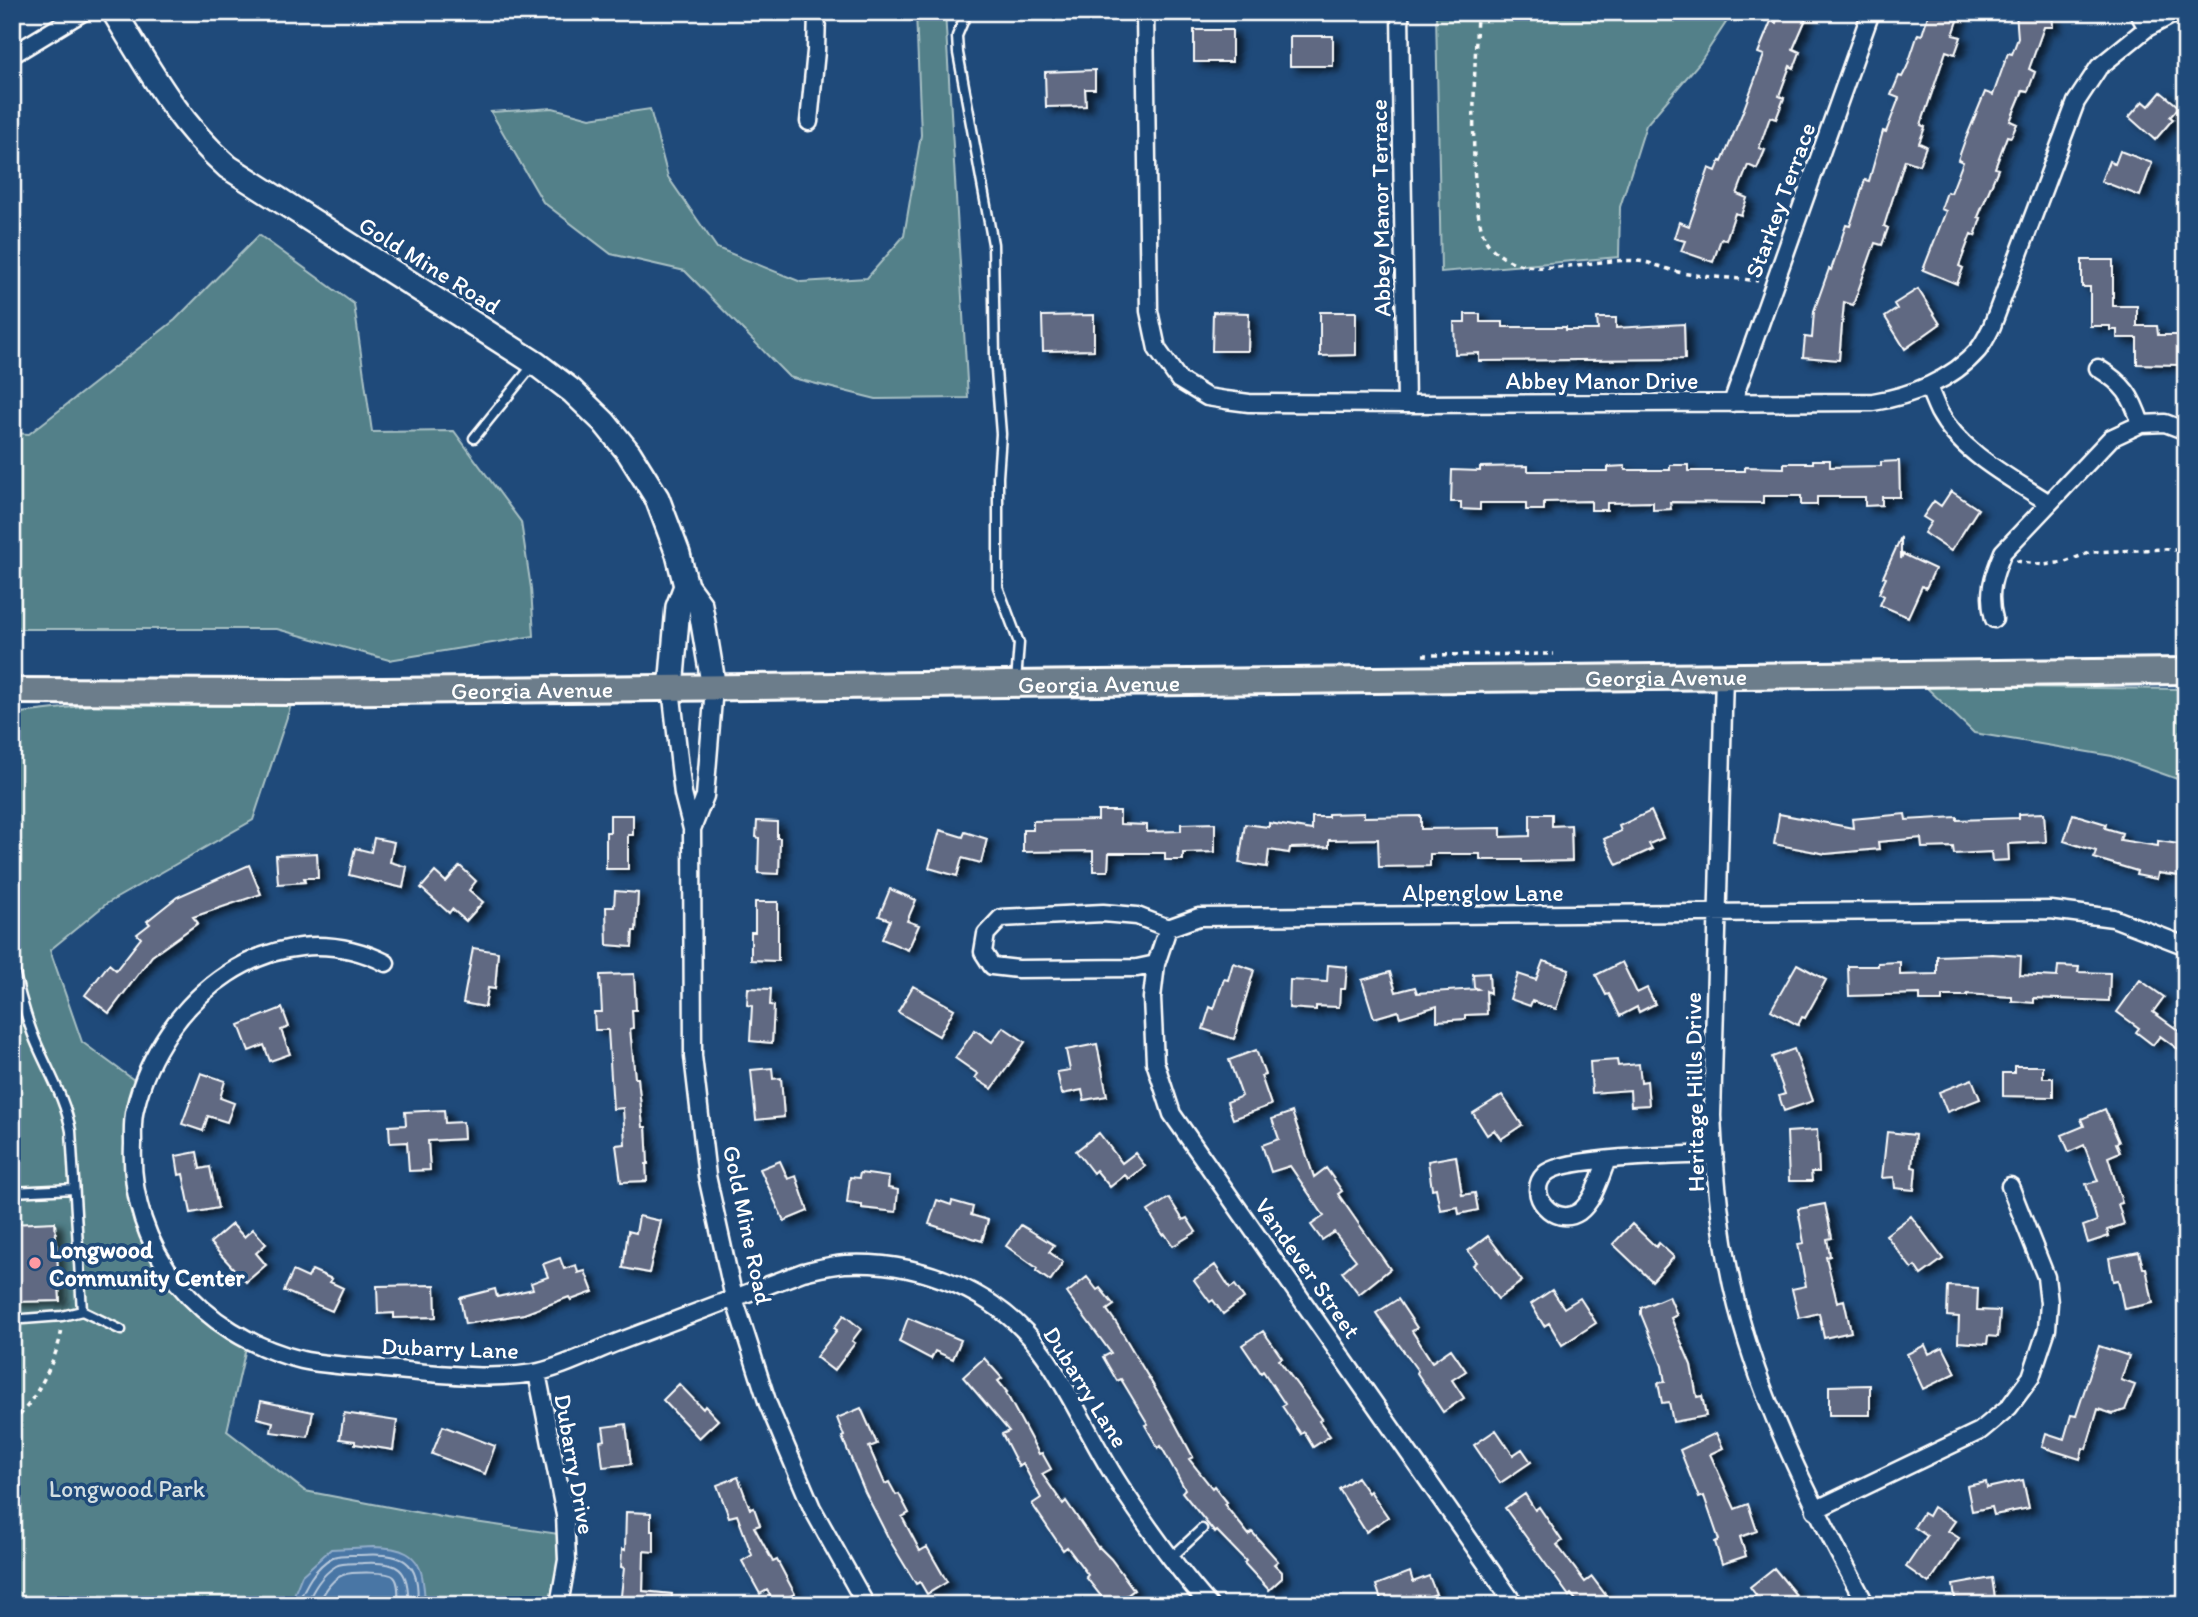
<svg xmlns="http://www.w3.org/2000/svg" width="2198" height="1617" font-family="Itim,sans-serif">
<defs>
<filter id="shadow"><feDropShadow dx="7" dy="4.5" stdDeviation="3.5" flood-color="#0009"/></filter>
</defs>
<rect width="100%" height="100%" fill="#1f4a7a"/>
<filter id="ink" filterUnits="userSpaceOnUse"><feTurbulence type="fractalNoise" baseFrequency=".0143" numOctaves="2"/><feDisplacementMap in="SourceGraphic" scale="14" xChannelSelector="R" yChannelSelector="G"/><feConvolveMatrix kernelMatrix="1 2 1 2 8 2 1 2 1" color-interpolation-filters="sRGB"/></filter>
<g filter="url(#ink)">
<path fill="#528089" stroke="#a8c0c4" stroke-width="2" d="M916 12H945L968 398 876 399 789 377 685 271 611 254 543 202 491 112 553 108 590 118 650 109 668 177 717 248 801 282 867 278 904 236 921 135Z
M1436 12H1733L1700 62 1646 125 1620 207 1619 257 1441 272Z
M259 235 354 304 372 432 454 431 521 522 531 588 534 636 389 660 277 629H12V433L29 434 175 320Z
M1925 686 2186 689V782L2112 756 1974 733Z
M99 704 291 705 253 820 106 904 50 950 82 1042 142 1086 132 1169 165 1270 248 1339 227 1431 305 1491 447 1518 566 1535 559 1605H12V714Z"/>
<path fill="#4a76a5" stroke="#92adc9" stroke-width="2" d="M373 1547C399 1547 420 1552 423 1582 424 1590 426 1598 422 1605H290L302 1575 331 1549Z"/>
<g fill="none" stroke-linecap="round" stroke-linejoin="round">
<path stroke="#b7c8db" stroke-width="2" d="M297 1605C305 1587 314 1567 333 1557 340 1554 352 1555 360 1555 400 1552 422 1559 417 1605
M306 1605C313 1590 321 1575 336 1566 343 1562 355 1564 363 1563 398 1561 410 1568 408 1605
M318 1605C323 1594 331 1579 343 1575 351 1572 389 1571 394 1577 400 1583 398 1597 398 1605"/>
</g>
<path fill="#606982" stroke="#fff" stroke-width="2" filter="url(#shadow)" d="M1779 12H1809L1793 49 1800 52 1794 68 1790 66 1779 96 1784 98 1776 119 1770 117 1759 148 1765 150 1757 169 1748 165 1737 194 1747 198 1741 215 1735 213 1726 240 1721 239 1713 262 1681 251 1685 241 1674 238 1679 222 1689 226 1709 168 1716 171 1720 161 1722 162 1742 114 1764 55 1758 53 1771 21 1776 23Z
M1929 12H1961L1953 35 1961 37 1955 54 1946 51 1921 125 1925 127 1919 143 1926 146 1919 165 1905 160 1884 226 1888 228 1882 245 1875 243 1853 305 1844 302 1839 360 1803 357 1805 337 1812 338 1814 311 1829 269 1831 270 1846 225 1850 226 1865 180 1869 181 1883 131 1886 132 1899 98 1891 95 1899 76 1902 77 1907 67 1918 34 1922 35Z
M2016 12H2052L2053 27H2044L2029 69 2035 72 2028 91 2023 90 2010 121 2017 124 2011 137 2007 136 1995 168 1998 169 1978 217 1981 218 1975 236 1971 234 1959 266 1963 268 1957 284 1923 270 1946 211 1941 209 1947 192 1951 193 1963 162 1958 160 1964 143 1985 92 1993 95 2008 53 2012 54 2018 38Z
M1194 30H1232V62H1194Z
M1290 36H1333V66H1290Z
M1095 70V89H1085L1086 106 1046 107 1045 72Z
M2161 92 2179 107 2170 117 2173 119 2155 140 2129 117 2143 101 2149 106Z
M2120 151 2152 163 2140 196 2101 181 2109 161 2115 164Z
M2082 260H2113V306H2137V326H2157L2158 335H2180V343H2186V358H2180V365L2137 364V338H2117V330H2110V326H2090V287H2082Z
M1918 289 1940 324 1905 349 1885 317 1897 309 1894 304Z
M1213 312 1249 313 1248 351H1212Z
M1320 312H1356V355L1320 356Z
M1465 314H1480V322H1503V327H1566V330H1598L1597 318H1616V328L1684 324 1685 359 1479 361V353L1455 354 1454 322H1465Z
M1094 315V350L1043 351 1042 316Z
M1813 460H1830V467L1881 466V462L1899 461 1900 497H1882V505L1865 506V497H1817V505H1801V496H1763V503L1670 502 1671 509 1653 510V502L1607 503V510H1591V501L1544 502V510H1526V503H1480V510L1461 509V502H1451L1452 470 1480 471V467L1528 466V471H1608V467L1625 466V470H1670V465H1688V471H1745V467L1784 468V463H1813Z
M1951 491 1978 509 1951 551 1924 533 1931 522 1923 517 1934 501 1941 506Z
M1901 537V559L1903 554 1935 569 1926 588 1922 586 1908 617 1880 605 1884 596 1879 593 1886 578 1883 577Z
M1098 811H1120V824L1147 825V832L1181 831V824L1215 823V852L1183 853V860H1165V853H1109L1108 871H1093V851L1023 852V830H1033V821L1098 820Z
M1651 811 1663 838 1649 844 1652 849 1617 865 1604 839 1621 831 1619 826Z
M1364 813V817L1421 816V829L1501 828V837L1530 836V814H1552V826L1571 825 1572 861 1522 862V860H1480V854H1430V866L1379 867 1378 839 1329 840V847L1290 848 1289 853 1269 850 1267 867 1239 863 1245 824 1269 827V823L1312 830V817H1328V814Z
M2044 813 2046 842 2008 844 2009 860 1992 861 1991 852 1954 854 1953 847 1922 848 1921 838 1878 842 1879 849 1826 854 1774 844 1779 814 1853 828 1852 819 1905 814 1906 820 1957 817V820L2019 818V814Z
M2073 814 2106 824 2105 828 2122 833 2120 840 2158 846V841L2186 845V877L2158 873 2157 879 2136 875 2137 871 2094 858 2096 851 2064 841Z
M610 815H633V835H628V869H606V832H610Z
M757 821 777 822V838H780L779 874 758 873 759 838 756 837Z
M940 830 963 837 965 832 987 839 981 863 962 858 957 876 929 868Z
M374 838 394 842 390 862 407 867 403 888 349 875 355 848 371 852Z
M317 853 318 878H304L305 882 278 884 276 855Z
M249 865 261 894 193 917 198 923 152 956 109 1013 85 995 109 964 116 970 141 938 137 934 150 924 147 921 177 897Z
M460 866 476 881 469 890 483 902 466 921 452 909 449 913 421 888 435 872 446 882Z
M890 889 916 900 907 921 919 925 908 950 882 939 890 920 879 916Z
M615 891 638 893 636 931H633L632 947 607 945 606 907H614Z
M755 902H778V961L751 960V932H755Z
M473 948 498 952 495 989 488 988 485 1007 463 1003Z
M1992 954 2021 956 2020 975 2057 977 2058 966 2079 967 2078 972 2110 973 2109 1001 2034 998V1003L2012 1001V997L1967 994V996H1942V1001H1920V994L1849 996 1848 966H1878V963L1900 962V975L1937 974V956Z
M1543 961 1569 969 1556 1009 1532 1001 1530 1006 1510 999 1518 974 1536 980Z
M1622 962 1637 993 1647 988 1655 1004 1639 1012 1637 1007 1620 1016 1609 994 1606 995 1596 975Z
M1233 963 1254 970 1234 1039 1203 1029 1210 1007 1214 1009 1224 979 1228 980Z
M1797 964 1826 980 1805 1018 1802 1017 1798 1025 1771 1010Z
M1328 965 1347 967 1345 989H1340L1339 1007 1316 1006V1010L1289 1008 1290 980 1327 982Z
M1390 972 1396 992 1415 987 1417 993 1478 989 1474 987 1473 974 1489 973 1490 993 1486 991 1487 1014 1465 1015V1019L1437 1021V1006L1400 1017 1398 1011 1374 1018 1362 980Z
M634 974 636 1010H632L633 1028 630 1029 635 1078H638L643 1127H646L648 1164H646L647 1181 621 1182 616 1145 625 1144 623 1108 613 1109 608 1030H595L594 1012H602L600 975Z
M2140 980 2164 997 2153 1012 2186 1036V1055L2160 1036 2153 1045 2136 1032 2139 1028 2117 1012Z
M913 986 954 1009 939 1036 898 1012Z
M748 988 771 989 770 1005 774 1006 772 1043 750 1041 752 1006 747 1005Z
M282 1008 289 1027 281 1030 290 1054 270 1061 264 1045 249 1051 239 1025Z
M1003 1027 1025 1042 992 1089 975 1078 978 1074 955 1058 975 1030 992 1042Z
M1097 1044 1107 1096 1084 1100 1082 1090 1062 1094 1057 1072 1070 1070 1066 1050Z
M1794 1049 1813 1101 1784 1111 1779 1096 1785 1094 1772 1057Z
M1256 1050 1265 1075 1261 1076 1271 1105 1233 1119 1227 1102 1242 1096 1229 1060Z
M1617 1060 1618 1066 1639 1064 1641 1082 1647 1081 1649 1105 1631 1106 1630 1090 1592 1093 1590 1062Z
M2014 1066H2043V1078H2053V1097L2003 1096V1073H2014Z
M772 1068 773 1079 781 1078 784 1117 756 1120 751 1070Z
M201 1073 225 1081 220 1098 234 1103 227 1122 208 1116 203 1131 182 1124Z
M1972 1079 1980 1099 1947 1112 1939 1092Z
M1502 1095 1522 1125 1501 1139 1494 1130 1487 1135 1473 1113Z
M2105 1109 2119 1142 2116 1143 2120 1152 2108 1157 2122 1203 2118 1204 2124 1224 2107 1230 2109 1236 2088 1243 2083 1226 2097 1221 2086 1184 2098 1181 2084 1145 2069 1152 2062 1135 2084 1126 2081 1119Z
M444 1110 445 1123 463 1122 464 1139 428 1141 430 1170 409 1171 407 1142 390 1143 389 1126 406 1125 405 1112Z
M1292 1112 1314 1177 1326 1168 1342 1191 1338 1194 1390 1269 1359 1294 1342 1272 1356 1260 1334 1232 1322 1240 1311 1225 1324 1216 1290 1166 1271 1172 1262 1145 1279 1139 1272 1119Z
M1817 1130 1819 1172H1811L1812 1181H1789L1787 1132Z
M1887 1132 1915 1135 1912 1167 1916 1168 1914 1190 1895 1188 1894 1177 1882 1178Z
M1099 1133 1122 1163 1135 1153 1145 1166 1129 1179 1125 1175 1110 1187 1096 1170 1093 1173 1076 1151Z
M197 1152 200 1169 210 1167 218 1208 191 1213 183 1174 179 1175 176 1156Z
M1456 1156 1462 1195 1475 1193 1478 1210 1459 1214 1458 1207 1440 1210 1436 1188 1432 1189 1428 1161Z
M780 1161 788 1179 796 1176 808 1211 784 1221 760 1169Z
M860 1173 889 1177 888 1188 898 1190 896 1212 862 1208V1205L847 1203 850 1177 859 1178Z
M1169 1198 1183 1220 1187 1218 1196 1232 1173 1246 1165 1234 1163 1235 1148 1211Z
M937 1200 951 1205 952 1201 973 1207 971 1215 988 1220 982 1241 929 1224Z
M1825 1204 1832 1238 1827 1239 1830 1256 1826 1257 1837 1302 1844 1300 1851 1332 1824 1338 1819 1313 1799 1318 1792 1289 1806 1286 1798 1244 1804 1243 1798 1209Z
M639 1216 661 1221 649 1273 623 1268 628 1231 636 1233Z
M1911 1216 1943 1259 1921 1275 1915 1266 1912 1269 1886 1235Z
M55 1222 60 1301 12 1302V1224Z
M232 1224 244 1237 253 1229 266 1244 256 1253 266 1265 246 1282 210 1243Z
M1632 1224 1656 1247 1659 1243 1674 1257 1652 1281 1613 1244Z
M1021 1225 1054 1245 1049 1252 1063 1262 1050 1281 1036 1271 1037 1268 1006 1246Z
M1488 1236 1522 1281 1498 1299 1473 1265 1477 1262 1468 1251Z
M2139 1252 2143 1268H2146L2153 1303 2124 1309 2118 1280 2113 1281 2109 1258Z
M560 1258 564 1269 576 1265 578 1273 585 1271 593 1292 571 1300 569 1297 524 1314 465 1324 460 1298 495 1289 497 1297 533 1289 531 1283 548 1277 543 1264Z
M1215 1265 1230 1288 1235 1285 1244 1298 1223 1314 1213 1300 1210 1302 1194 1280Z
M312 1270 332 1279 330 1282 343 1288 332 1311 284 1291 293 1271 308 1278Z
M1087 1277 1097 1290 1100 1288 1114 1305 1107 1310 1117 1324 1169 1412 1193 1457 1189 1459 1212 1488 1214 1486 1227 1502 1224 1504 1249 1535 1252 1532 1278 1561 1274 1564 1282 1572V1578L1269 1590 1244 1563 1246 1561 1217 1531 1215 1533 1182 1492 1185 1489 1161 1446 1158 1448 1145 1425 1148 1424 1121 1379 1117 1381 1103 1357 1111 1353 1067 1293Z
M435 1285 436 1317 394 1318V1313L378 1314 377 1286Z
M1948 1286 1978 1288 1977 1310 2000 1311 1998 1337 1988 1336 1987 1344 1958 1342 1959 1317 1947 1316Z
M1552 1290 1564 1308 1580 1298 1596 1323 1562 1345 1549 1323 1544 1326 1531 1304Z
M1669 1296 1677 1315 1671 1318 1691 1365 1697 1397 1702 1396 1706 1416 1673 1422 1669 1402 1662 1403 1658 1383 1665 1382 1662 1366 1641 1314V1308Z
M1398 1299 1417 1328 1412 1331 1432 1362 1451 1349 1466 1371 1452 1380 1464 1398 1443 1412 1417 1373 1418 1371 1376 1313Z
M844 1315 861 1329 852 1341 855 1343 834 1371 816 1357 837 1330 834 1328Z
M908 1318 961 1340 953 1359 935 1351 931 1359 899 1342Z
M1263 1331 1282 1358 1279 1360 1322 1419 1319 1421 1330 1436 1313 1447 1304 1432 1301 1434 1282 1406 1285 1404 1263 1371 1261 1373 1242 1345Z
M1925 1345 1929 1354 1943 1347 1956 1373 1923 1389 1907 1354Z
M2099 1346 2129 1356 2121 1380 2135 1385 2125 1410 2113 1414 2098 1409 2086 1449 2083 1448 2080 1459 2042 1447 2046 1433 2064 1439 2071 1415 2076 1416Z
M984 1358 1002 1378 998 1381 1007 1392 1006 1393 1039 1454 1042 1453 1051 1469 1042 1474 1063 1504 1066 1501 1098 1548 1099 1547 1111 1559 1134 1590 1114 1605H1108L1086 1577 1088 1575 1067 1547 1063 1550 1032 1504 1041 1498 1023 1464 1019 1467 1002 1434 1009 1431 963 1377Z
M679 1384 703 1409 705 1406 718 1420 699 1438 663 1400Z
M1870 1385V1415H1829V1386Z
M261 1401 313 1412 308 1437 271 1432 273 1422 257 1418Z
M861 1408 877 1444 869 1447 885 1484 889 1482 896 1495 899 1494 909 1513 902 1517 920 1551 927 1547 947 1582 927 1594 920 1582 916 1584 890 1541 865 1492 842 1437 844 1436 837 1418Z
M344 1413 397 1421 393 1450 355 1444V1441L340 1439Z
M626 1424 631 1464 603 1467 600 1441 605 1440 603 1427Z
M443 1426 495 1446 485 1474 432 1454Z
M1496 1430 1513 1455 1522 1449 1531 1462 1500 1483 1474 1445Z
M1716 1433 1723 1448 1710 1454 1735 1509 1748 1504 1757 1531 1740 1537 1746 1556 1722 1564 1715 1542 1719 1540 1704 1496 1699 1498 1680 1450Z
M738 1477 750 1509 754 1508 760 1525 754 1527 773 1562 777 1560 795 1594 775 1604 767 1590 760 1594 742 1561 752 1555 737 1515 729 1517 717 1485Z
M1357 1477 1368 1493 1370 1491 1388 1517 1366 1532 1339 1489Z
M2023 1480 2029 1508 1994 1515 1992 1507 1972 1511 1967 1486 1986 1482 1987 1488Z
M1525 1494 1535 1510 1539 1507 1562 1541 1557 1545 1585 1582 1592 1577 1613 1605H1580L1571 1594 1569 1596 1505 1508Z
M1933 1507 1955 1521 1948 1531 1959 1538 1929 1583 1906 1567 1927 1536 1914 1527 1923 1513 1928 1516Z
M626 1512 651 1513V1531H654V1552L644 1551 643 1591 672 1594 671 1605H620L624 1568 621 1567 622 1549 625 1550Z
M1774 1568 1796 1595 1785 1605H1744L1756 1595 1750 1587Z
M1410 1572 1413 1582 1429 1576 1436 1594 1408 1605H1383L1376 1585Z
M1992 1578 1996 1605H1956L1953 1585Z"/>
<g fill="none" stroke-linecap="round" stroke-linejoin="round">
<defs>
<path id="lane" d="M967 12 957 36 958 53 993 244 995 357 1001 434 998 477V587L1019 643 1016 682
M474 438 533 365
M12 962C18 988 25 1015 35 1040 48 1071 65 1098 71 1131L82 1311 121 1330
M12 1192 74 1189
M23 1319 62 1316 82 1311
M1172 1557 1202 1529"/>
<path id="street" d="M1145 12 1149 311 1157 349 1179 380 1207 397 1226 400 1249 403 1406 404 1873 402C1911 396 1952 380 1978 350 1984 343 1988 334 1992 326L2076 102 2099 67 2147 28 2170 16 2186 13
M1400 12 1406 404
M2138 12 2147 28
M12 55 83 12
M809 122 816 51 817 12
M2098 368C2124 384 2132 396 2141 424
M1928 387C1932 395 1935 404 1939 412 1961 453 2011 478 2049 503
M1732 403 1871 12
M1994 619C1987 593 1993 576 2003 552L2111 438 2141 424 2165 423 2186 431
M1724 675 1712 1116C1715 1179 1721 1244 1737 1306 1764 1412 1815 1509 1866 1605
M671 688 683 794 692 829 705 796 714 688
M692 829 693 1056 707 1176 734 1298 768 1404 812 1508 866 1605
M1168 928 1156 964 1152 998 1155 1062 1172 1114 1515 1605
M386 963C274 907 160 999 135 1109 132 1120 133 1133 133 1144 128 1251 200 1335 302 1360 329 1366 358 1366 385 1369 434 1373 485 1381 534 1373 559 1369 594 1351 618 1342 680 1319 741 1295 803 1272 816 1269 831 1265 845 1264 919 1260 1001 1292 1045 1356 1074 1398 1094 1447 1123 1490 1149 1529 1178 1570 1209 1605
M1156 964 1137 968 1018 969 992 966 983 952 986 934 1001 918 1103 913 1137 916 1168 928 1199 917 2051 910 2113 918 2186 946
M1607 1160C1600 1176 1594 1201 1579 1212 1555 1228 1524 1194 1545 1174 1563 1156 1683 1156 1714 1154
M537 1373 565 1515 567 1560 559 1605
M1815 1510 1980 1431 2009 1407 2031 1377 2047 1329 2049 1303 2046 1277 2010 1186"/>
<path id="secondary" d="M114 12C148 68 178 123 228 167L535 363 572 391 604 422 629 453 657 498 678 554 686 586 700 605 714 688
M671 688 678 607 686 586"/>
<g id="primary">
<path id="s1" d="M12 691 292 692 2186 671"/>
</g>
</defs>
<use href="#lane" stroke="#fff" stroke-width="13"/>
<use href="#street" stroke="#fff" stroke-width="21"/>
<use href="#secondary" stroke="#fff" stroke-width="28"/>
<use href="#primary" stroke="#fff" stroke-width="30"/>
<path stroke="#fff" stroke-width="3.5" stroke-dasharray="5 5" stroke-linecap="butt" d="M1477 12C1476 54 1465 218 1489 245 1525 287 1590 256 1637 261 1651 262 1665 269 1678 272 1704 278 1732 277 1758 281
M2016 561 2044 565 2065 562 2091 552 2165 549 2186 551
M1423 655 1554 654
M12 1422C33 1407 60 1353 62 1327
M12 1468 18 1488"/>
<use href="#lane" stroke="#1f4a7a" stroke-width="8"/>
<use href="#street" stroke="#1f4a7a" stroke-width="16"/>
<use href="#secondary" stroke="#1f4a7a" stroke-width="23"/>
<use href="#primary" stroke="#6c7d8b" stroke-width="24"/>
</g>
</g>
<circle fill="#ff9aa2" stroke="#1f4a7a" stroke-width="2.5" cx="35" cy="1263" r="7"/>
<g text-anchor="middle" dominant-baseline="central" stroke-width="7" stroke-linejoin="round" paint-order="stroke">
<g font-size="24" fill="#fff" stroke="#1f4a7a">
<text transform="translate(1780 200) rotate(-70)">Starkey Terrace</text>
<text transform="translate(1380 208) rotate(-91)">Abbey Manor Terrace</text>
<text transform="translate(430 265) rotate(32)">Gold Mine Road</text>
<text x="1602" y="380">Abbey Manor Drive</text>
<text stroke="none"><textPath href="#s1" startOffset="1654">Georgia Avenue</textPath></text>
<text stroke="none"><textPath href="#s1" startOffset="1087">Georgia Avenue</textPath></text>
<text stroke="none"><textPath href="#s1" startOffset="520">Georgia Avenue</textPath></text>
<text x="1483" y="892">Alpenglow Lane</text>
<text transform="translate(1694 1092) rotate(-91)">Heritage Hills Drive</text>
<text transform="translate(748 1225) rotate(78)">Gold Mine Road</text>
<text transform="translate(1308 1268) rotate(55)">Vandever Street</text>
<text transform="translate(450 1348) rotate(2)">Dubarry Lane</text>
<text transform="translate(1086 1387) rotate(58)">Dubarry Lane</text>
<text transform="translate(575 1464) rotate(80)">Dubarry Drive</text>
</g>
<g font-size="24" font-weight="bold" fill="#fff" stroke="#1f4a7a" text-anchor="start">
<text x="49" y="1249">Longwood<tspan x="49" dy="28">Community Center</tspan></text>
</g>
<g font-size="24" fill="#d4dfe2" stroke="#1f4a7a">
<text x="127" y="1488">Longwood Park</text>
</g>
</g>
<rect width="2198" height="1617" fill="none" stroke="#1f4a7a" stroke-width="42"/>
<rect x="21" y="21" width="2156" height="1575" fill="none" stroke="#fff" stroke-width="2.5" filter="url(#ink)"/>
</svg>
